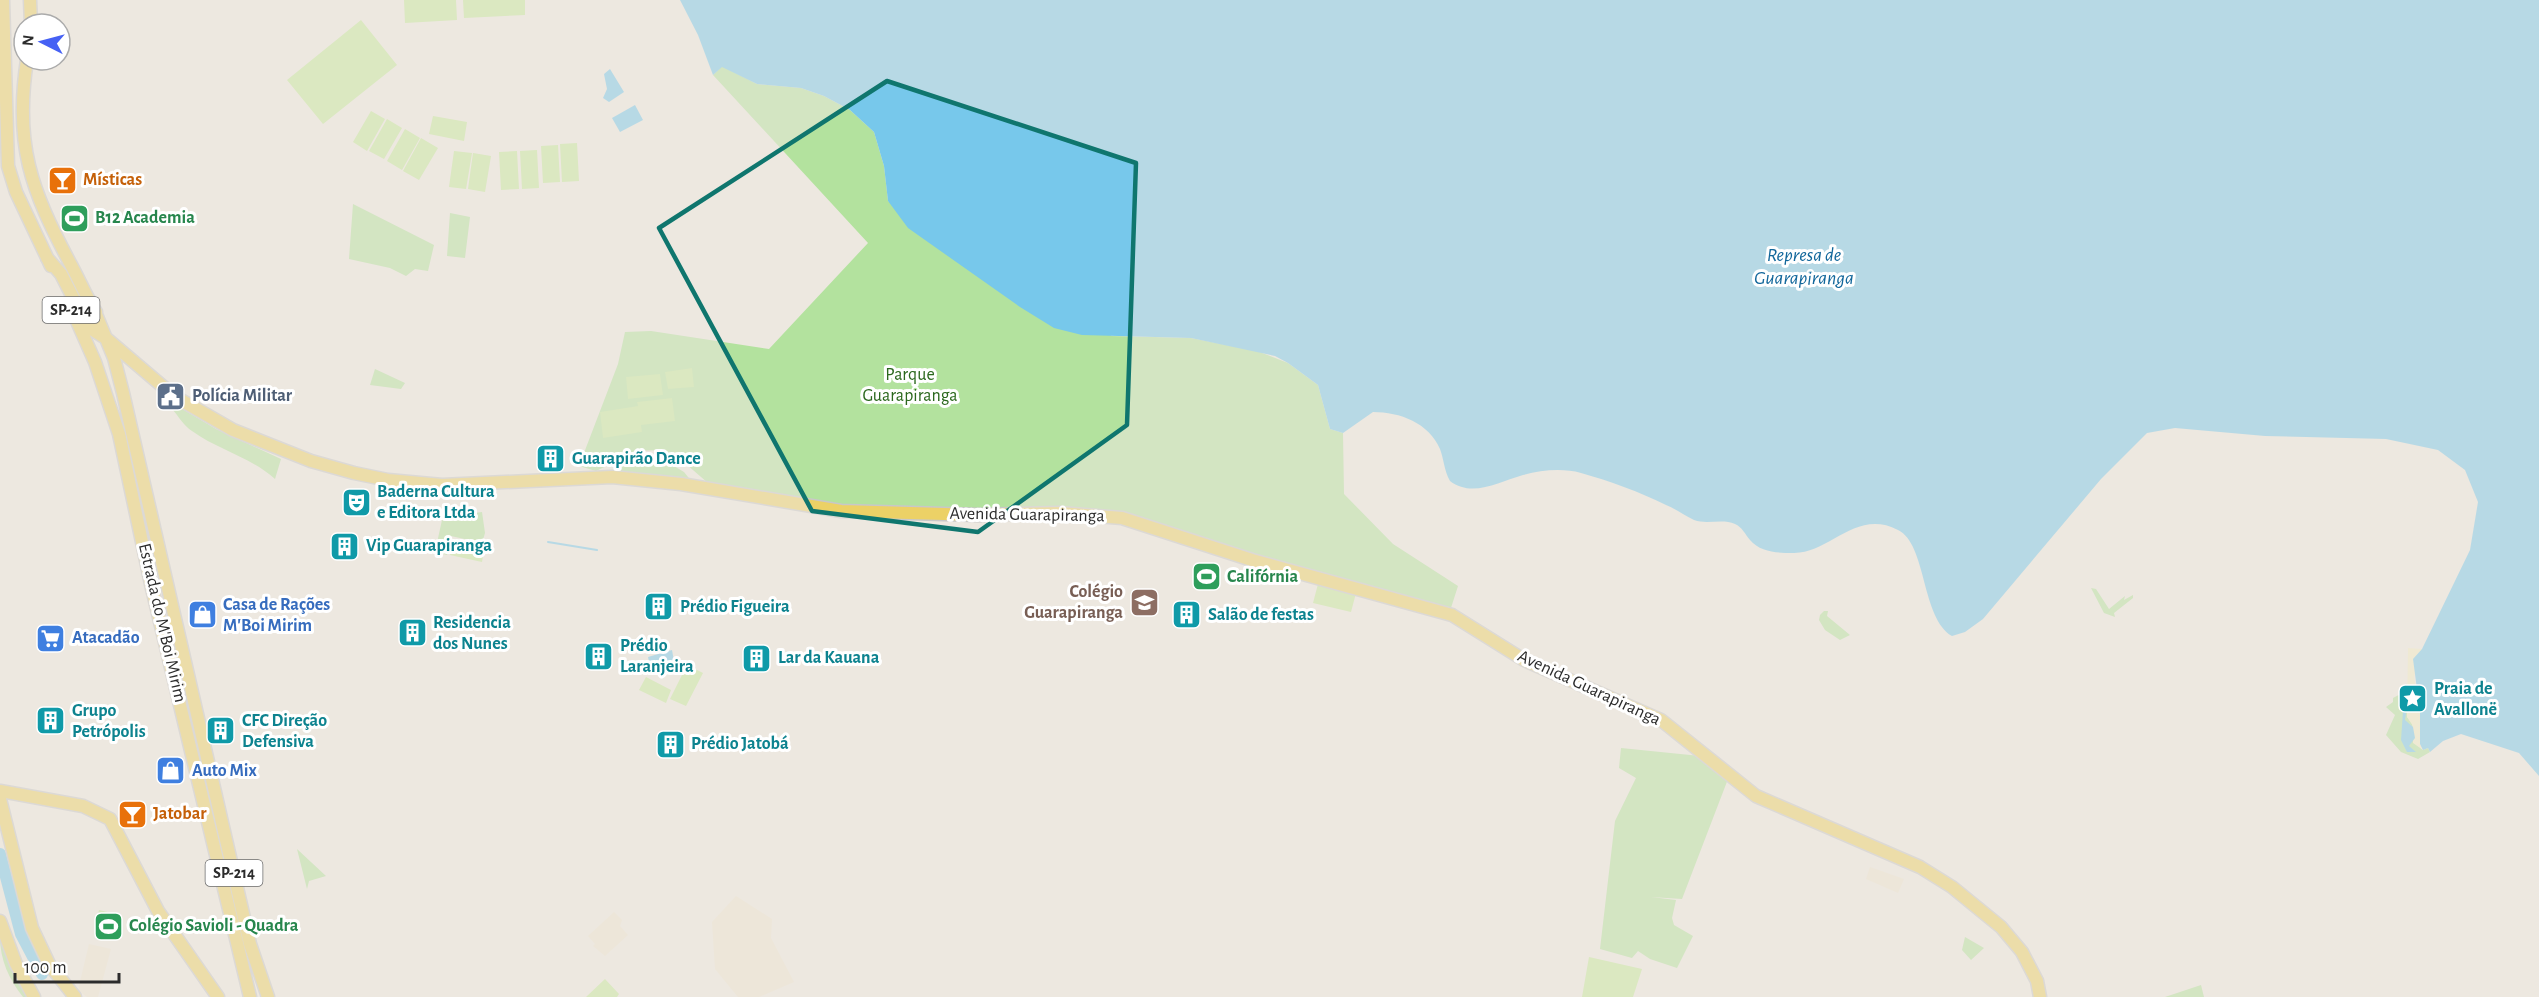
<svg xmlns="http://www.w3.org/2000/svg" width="2539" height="997" font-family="'Alegreya Sans',sans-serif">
<rect width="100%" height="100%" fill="#ede8e0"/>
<path fill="#eee5d0" d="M1870 867 1904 879 1898 893 1866 879Z
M736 896 772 919 771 938 794 982 759 997H738L715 969 712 922Z
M614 912 622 920 620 926 628 935 605 956 593 946 595 944 588 936Z
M89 944 111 949 98 997H87L78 990Z"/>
<path fill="#b3e29e" d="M722 66 757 84 801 88 824 96 850 110 874 132 884 166 888 201 1112 336 1191 338 1257 351 1288 363 1318 385 1330 429 1343 433 1344 494 1393 544 1458 586 1450 611 1250 557 1123 514 895 511 788 498 708 483 686 464 661 450 637 451 596 471 579 466 618 364 625 332 651 331 769 349 868 243 713 75Z
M353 204 434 245 428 271 415 269 406 276 390 268 349 259Z
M450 213 470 217 465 258 447 256Z
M375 369 405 383 401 389 370 385Z
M174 404 216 429 281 459 275 479C251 457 218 450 192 431 184 426 179 417 173 410Z
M657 456 684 472 692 482 607 475 634 457Z
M482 512 485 533 482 543 451 536 447 555 435 552 442 520H458L460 515Z
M2091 588 2096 589 2109 609 2125 596 2124 600 2133 595V598L2114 613 2115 617 2104 613Z
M1824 611H1828L1827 616 1850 635 1840 640 1825 630 1819 620 1820 615Z
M2407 683V717L2412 723 2415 743 2423 750 2428 748 2430 752 2418 759 2401 752 2386 735 2395 715 2386 707 2393 702V698L2406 691Z
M1621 748 1700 756 1728 779 1682 899 1651 897 1676 900 1672 918 1674 925 1693 936 1677 968 1650 959 1638 951 1632 958 1600 949 1615 821 1636 778 1619 768Z
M297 849 326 876 309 881 307 889Z
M0 937 29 997H23C9 979 0 960 0 937Z
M1965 937 1984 948 1971 960 1962 950Z
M2201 985 2204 997H2134H2165Z"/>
<path fill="#f1ebc4" d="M2408 648 2422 649 2414 677 2420 712V744L2423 750 2413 743V726L2407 717Z"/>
<path fill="#c5e89b" d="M404 0H456L457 20 405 23Z
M463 0H525V15L464 18Z
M361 20 397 65 323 124 287 80Z
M371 111 385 119 367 151 353 142Z
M433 116 467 122 464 141 429 134Z
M387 119 402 128 384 159 369 151Z
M405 129 420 138 402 170 387 161Z
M421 138 438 148 419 180 403 171Z
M577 143 579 181 562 182 560 144Z
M558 145 560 182 543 183 541 146Z
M537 150 539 188 522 189 520 151Z
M454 151 472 153 466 189 449 187Z
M517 151 519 189 501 190 499 152Z
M473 153 491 156 485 192 468 189Z
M692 368 694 387 668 389 665 372Z
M660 374 663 395 628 399 626 377Z
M672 398 675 421 641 425 642 432 603 438 600 412 638 406 637 402Z
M454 539 485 545 482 562 450 555Z
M1318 584 1356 593 1351 612 1313 603Z
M687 665 703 673 686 706 670 699Z
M646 677 671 690 666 703 639 690Z
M99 910 120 915 114 940 96 935 101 916 98 915Z
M1589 957 1642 969 1633 997H1582Z
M605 979 619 994 617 997H586Z"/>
<path fill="#77c8eb" d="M680 0H2539V776L2519 753 2461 734 2443 741 2430 752 2428 748 2423 750 2420 744V712L2413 659 2422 649 2470 550 2478 502 2465 470 2438 450 2386 439 2265 436 2175 428 2147 433 2101 479 1983 619 1965 632 1952 636C1921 618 1927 544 1898 530 1855 508 1829 555 1792 553 1777 553 1760 552 1750 540 1745 534 1742 527 1735 524 1722 518 1708 525 1694 520 1685 516 1676 509 1666 505 1640 492 1610 481 1581 473 1563 468 1541 470 1523 475 1499 482 1472 498 1450 481 1444 470 1444 460 1440 449 1429 423 1400 412 1373 412L1343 433 1330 429 1318 385 1288 363 1275 356 1191 338 1082 335 1054 328 1020 307 908 228 888 201 884 166 874 132 850 110 824 96 801 88 757 84 722 67 713 75 698 35Z
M610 69 624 92 609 102 603 98 607 89 604 74Z
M635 105 643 120 620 132 612 118Z
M672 650 674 661 650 666 648 657Z
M2403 699 2406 714 2405 720 2413 727 2415 738 2409 746 2416 752H2407L2401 740 2403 711 2400 707Z"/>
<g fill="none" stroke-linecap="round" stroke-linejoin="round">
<path stroke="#77c8eb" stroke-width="2" d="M548 542 597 550"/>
<path stroke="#77c8eb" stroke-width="12" d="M0 854 21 934 42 974"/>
<defs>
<path id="major" d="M3 0 8 166 16 192 51 266
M30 0 31 24
M27 60C14 144 31 190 70 263 79 279 86 297 96 312
M47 258 61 274 88 327 107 339 174 396 233 430 311 461 354 473 388 480 442 485 612 477 681 484 841 511 979 515 1060 513 1122 518 1252 560 1452 615 1524 660 1661 720 1756 796 1920 867 1952 887 2001 927 2022 952 2037 981 2040 997
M93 307 114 358 123 393 250 944 268 997
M76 319 95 362 119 434 151 584 250 997
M0 791 83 806 110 819 158 911 218 997
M0 799 32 928 49 964 75 997
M0 921 16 964 34 997"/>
</defs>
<use href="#major" stroke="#c8c8c8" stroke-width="15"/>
<use href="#major" stroke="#ecd166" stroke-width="12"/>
</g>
<path d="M0 0H2539V997H0ZM887 81 1136 163 1127 425 978 532 812 511 659 228Z" fill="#ede8e0" fill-opacity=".55" fill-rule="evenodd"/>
<path fill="none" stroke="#0f766e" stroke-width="4.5" stroke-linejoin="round" d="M887 81 1136 163 1127 425 978 532 812 511 659 228Z"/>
<defs>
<symbol id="bar-square" viewBox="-11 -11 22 22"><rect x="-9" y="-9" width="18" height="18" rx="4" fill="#e8710a" stroke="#fff"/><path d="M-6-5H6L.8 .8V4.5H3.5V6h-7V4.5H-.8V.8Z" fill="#fff"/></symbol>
<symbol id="stadium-square" viewBox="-11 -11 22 22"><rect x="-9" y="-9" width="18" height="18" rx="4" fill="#2e9e5b" stroke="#fff"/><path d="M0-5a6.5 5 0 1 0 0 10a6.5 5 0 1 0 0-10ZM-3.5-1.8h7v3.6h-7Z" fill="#fff"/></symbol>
<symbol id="civic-square" viewBox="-11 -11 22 22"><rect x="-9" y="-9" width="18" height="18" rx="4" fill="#5c6f8a" stroke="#fff"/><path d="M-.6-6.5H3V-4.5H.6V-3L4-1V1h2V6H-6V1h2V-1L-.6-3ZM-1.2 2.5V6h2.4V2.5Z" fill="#fff"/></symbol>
<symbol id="building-square" viewBox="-11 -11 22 22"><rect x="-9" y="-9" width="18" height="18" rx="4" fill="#0f9aa8" stroke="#fff"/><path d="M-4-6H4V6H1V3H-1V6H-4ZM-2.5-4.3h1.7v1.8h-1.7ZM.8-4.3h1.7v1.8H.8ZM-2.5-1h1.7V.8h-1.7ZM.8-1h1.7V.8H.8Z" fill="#fff"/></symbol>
<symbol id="theatre-square" viewBox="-11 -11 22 22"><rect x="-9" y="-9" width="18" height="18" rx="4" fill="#0f9aa8" stroke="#fff"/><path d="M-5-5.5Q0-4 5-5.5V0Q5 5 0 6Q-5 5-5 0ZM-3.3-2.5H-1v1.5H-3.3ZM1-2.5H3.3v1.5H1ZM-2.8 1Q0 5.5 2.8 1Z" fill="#fff"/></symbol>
<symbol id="school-square" viewBox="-11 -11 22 22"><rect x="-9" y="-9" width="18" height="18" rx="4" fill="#8d6e63" stroke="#fff"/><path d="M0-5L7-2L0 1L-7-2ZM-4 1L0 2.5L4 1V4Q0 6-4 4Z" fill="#fff"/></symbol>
<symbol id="shop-square" viewBox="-11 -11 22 22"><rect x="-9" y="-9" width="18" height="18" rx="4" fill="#3f7fe0" stroke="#fff"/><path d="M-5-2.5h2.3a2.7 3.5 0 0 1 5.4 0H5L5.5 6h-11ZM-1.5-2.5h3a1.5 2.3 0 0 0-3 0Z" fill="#fff"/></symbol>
<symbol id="supermarket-square" viewBox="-11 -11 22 22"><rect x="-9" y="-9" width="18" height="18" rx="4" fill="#3f7fe0" stroke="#fff"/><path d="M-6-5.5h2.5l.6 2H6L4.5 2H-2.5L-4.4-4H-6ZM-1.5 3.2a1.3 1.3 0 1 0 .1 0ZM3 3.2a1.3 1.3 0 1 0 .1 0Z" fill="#fff"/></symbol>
<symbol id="sight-square" viewBox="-11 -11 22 22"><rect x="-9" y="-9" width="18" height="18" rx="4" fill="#0f9aa8" stroke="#fff"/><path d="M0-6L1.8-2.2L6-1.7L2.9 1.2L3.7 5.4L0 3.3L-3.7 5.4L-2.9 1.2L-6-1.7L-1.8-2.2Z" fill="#fff"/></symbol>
</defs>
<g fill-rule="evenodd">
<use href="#bar-square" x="46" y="164" width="33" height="33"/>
<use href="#stadium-square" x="58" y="202" width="33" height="33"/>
<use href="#civic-square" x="154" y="380" width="33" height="33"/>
<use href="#building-square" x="534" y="442" width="33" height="33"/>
<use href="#theatre-square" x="340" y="486" width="33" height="33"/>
<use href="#building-square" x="328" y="530" width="33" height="33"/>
<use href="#stadium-square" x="1190" y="560" width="33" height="33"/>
<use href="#school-square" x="1128" y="586" width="33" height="33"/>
<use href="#building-square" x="642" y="590" width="33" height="33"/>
<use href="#shop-square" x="186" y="598" width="33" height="33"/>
<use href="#building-square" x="1170" y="598" width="33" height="33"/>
<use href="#building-square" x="396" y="616" width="33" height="33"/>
<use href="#supermarket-square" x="34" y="622" width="33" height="33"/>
<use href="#building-square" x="582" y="640" width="33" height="33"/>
<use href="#building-square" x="740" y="642" width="33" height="33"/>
<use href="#sight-square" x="2396" y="682" width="33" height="33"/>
<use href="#building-square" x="34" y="704" width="33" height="33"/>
<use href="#building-square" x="204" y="714" width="33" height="33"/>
<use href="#building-square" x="654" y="728" width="33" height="33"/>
<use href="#shop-square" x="154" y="754" width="33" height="33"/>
<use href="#bar-square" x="116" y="798" width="33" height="33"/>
<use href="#stadium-square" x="92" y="910" width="33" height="33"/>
</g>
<g text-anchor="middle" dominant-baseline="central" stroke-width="6" stroke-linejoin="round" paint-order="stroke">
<g fill="#fff" stroke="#6b6b6b" stroke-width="1.5">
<rect x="42.5" y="297" width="57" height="26" rx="4.5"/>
<rect x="205.5" y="860" width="57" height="26" rx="4.5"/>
</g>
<g font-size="16" font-weight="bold" fill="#2c2c2c">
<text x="71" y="310">SP-214</text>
<text x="234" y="873">SP-214</text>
</g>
<g font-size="18" font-weight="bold" fill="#c56008" stroke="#fff" text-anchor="start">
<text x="83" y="180">Místicas</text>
<text x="153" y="814">Jatobar</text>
</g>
<g font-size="18" font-weight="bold" fill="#27864d" stroke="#fff" text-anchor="start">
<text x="95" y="218">B12 Academia</text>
<text x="1227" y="577">Califórnia</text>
<text x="129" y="926">Colégio Savioli - Quadra</text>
</g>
<g font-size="18" fill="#2b681d" stroke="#fff">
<text x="910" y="375">Parque<tspan x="910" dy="21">Guarapiranga</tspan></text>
</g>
<g font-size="18" font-weight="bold" fill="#4e5e75" stroke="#fff" text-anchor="start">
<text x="192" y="396">Polícia Militar</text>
</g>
<g font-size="18" font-weight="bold" fill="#0d838f" stroke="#fff" text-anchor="start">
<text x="572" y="459">Guarapirão Dance</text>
<text x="377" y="492">Baderna Cultura<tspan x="377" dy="21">e Editora Ltda</tspan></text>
<text x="366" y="546">Vip Guarapiranga</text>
<text x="680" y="607">Prédio Figueira</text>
<text x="1208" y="615">Salão de festas</text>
<text x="433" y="623">Residencia<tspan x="433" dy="21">dos Nunes</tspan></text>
<text x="620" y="646">Prédio<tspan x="620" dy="21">Laranjeira</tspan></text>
<text x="778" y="658">Lar da Kauana</text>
<text x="2434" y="689">Praia de<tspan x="2434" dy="21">Avallonë</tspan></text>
<text x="72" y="711">Grupo<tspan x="72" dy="21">Petrópolis</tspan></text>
<text x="242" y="721">CFC Direção<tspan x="242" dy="21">Defensiva</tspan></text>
<text x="691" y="744">Prédio Jatobá</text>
</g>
<g font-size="18" fill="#2c2c2c" stroke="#fff">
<text transform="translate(1027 515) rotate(1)">Avenida Guarapiranga</text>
<text transform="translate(162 623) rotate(77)">Estrada do M'Boi Mirim</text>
<text transform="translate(1589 688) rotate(25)">Avenida Guarapiranga</text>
</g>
<g font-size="18" font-weight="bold" fill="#785e54" stroke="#fff" text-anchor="end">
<text x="1123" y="592">Colégio<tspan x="1123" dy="21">Guarapiranga</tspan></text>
</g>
<g font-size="18" font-weight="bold" fill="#366cbe" stroke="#fff" text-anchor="start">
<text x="223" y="605">Casa de Rações<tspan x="223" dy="21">M'Boi Mirim</tspan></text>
<text x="72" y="638">Atacadão</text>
<text x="192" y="771">Auto Mix</text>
</g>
<g font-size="20" font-style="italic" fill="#12679b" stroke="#fff">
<text x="1804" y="255">Represa de<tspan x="1804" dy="23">Guarapiranga</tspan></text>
</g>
</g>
<g transform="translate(42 42) rotate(276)"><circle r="28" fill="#ffffff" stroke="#ababab" stroke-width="1.5"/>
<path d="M0-4.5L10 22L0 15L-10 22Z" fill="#4661f4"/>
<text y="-9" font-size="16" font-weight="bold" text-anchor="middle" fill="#2c2c2c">N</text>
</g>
<path d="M15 973v9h104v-9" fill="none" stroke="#2c2c2c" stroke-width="3"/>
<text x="24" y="973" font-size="18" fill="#2c2c2c" stroke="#ffffff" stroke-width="4.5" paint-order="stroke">100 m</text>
</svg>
